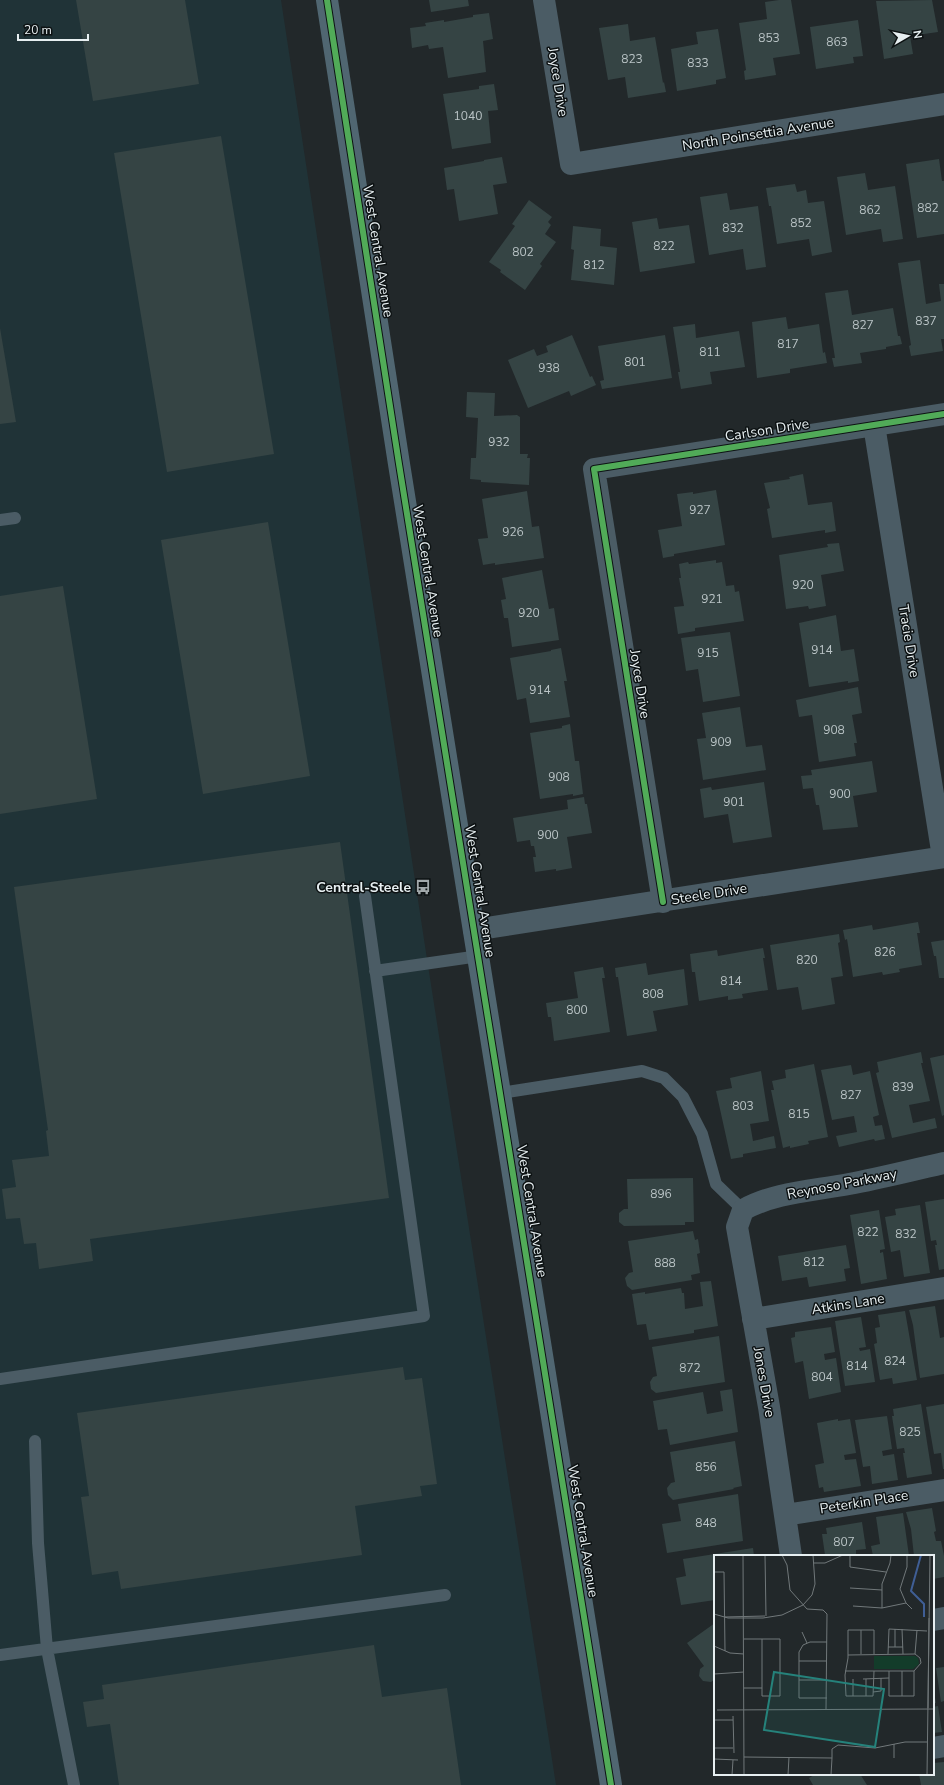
<svg xmlns="http://www.w3.org/2000/svg" width="944" height="1785" font-family="'Nunito Sans',sans-serif">
<rect width="100%" height="100%" fill="#22282a"/>
<path fill="#203337" d="M0 0H281L427 959 556 1785H0Z"/>
<path fill="#354444" d="M76 0H185L199 84 93 101Z
M429 0H468L469 6 431 12Z
M779 0H791L800 54 773 58 776 75 745 80 744 71 746 70 739 23 767 19 765 2Z
M932 0 938 32 910 36 913 54 884 59 876 1Z
M489 13 493 39 483 41 486 72 448 78 443 47 429 49 428 45 412 48 410 28 426 26 425 23 444 20V22L473 17V15Z
M858 20 863 56 853 57 854 63 816 69 810 27Z
M628 24 630 41 655 37 663 83 664 82 666 92 628 98 625 77 608 80 599 28Z
M718 29 726 78 716 80V84L677 91 671 49 698 44 696 32Z
M494 84 498 110 488 111 491 143 452 149 443 94 479 89V86Z
M221 136 274 454 167 472 114 153Z
M502 157 507 183 493 185 498 214 459 221 454 189 447 190 444 168 484 161V160Z
M939 159 942 181H944V234L917 238 906 164Z
M865 173 868 190 895 186 903 239 883 242 881 229 846 235 837 177Z
M795 184 797 192 806 190 808 203 824 201 832 252 812 256 809 239 777 244 771 206H769L766 188Z
M727 193 730 210 758 206 766 267 746 270 743 249 709 255 700 197Z
M529 200 552 217 548 222 551 225 545 234 556 242 540 264 542 266 525 290 500 272 501 270 489 262 515 226 512 224Z
M657 218 659 229 689 225 695 263 640 272 632 222Z
M573 226 601 229 600 246 617 248 614 285 571 280 574 250 571 249Z
M920 260 926 304 941 301 939 284H944V339H941L943 351 911 356 909 346 911 345 898 263Z
M848 290 852 315 893 308 898 336H900L902 344 886 347V349L860 353 862 363 834 367 832 358H835L825 293Z
M786 317 788 329 819 324 823 353 825 352 827 363 790 369V373L757 378 752 322Z
M695 324 696 338 739 331 745 367 710 372 712 384 681 389 678 372H680L673 327Z
M0 328 16 422 0 424Z
M572 335 590 377 592 376 596 385 571 396 569 391 528 408 508 360 534 349 537 356 548 352 546 346Z
M665 335 672 378 602 389 600 381 604 380 598 346Z
M467 392 495 393 494 416 517 415 520 417V454H528L527 458H530L529 485 481 482V480L470 479 471 458H476L478 418 466 417Z
M803 474 808 505 832 502 836 531 825 533V530L772 538 767 509 770 508 764 483 790 479 789 477Z
M716 490 725 545 674 554V556L663 558 658 530 682 526 677 494 693 492V494Z
M527 491 532 527 539 526 544 558 495 565V563L483 565 478 539 488 538 482 499Z
M268 522 310 776 203 794 161 540Z
M839 543 844 571 821 575 826 606 809 609 808 606 786 609 779 555 828 547 827 544Z
M716 560V563L722 562 726 586 734 585 735 592 739 591 744 621 695 628V631L678 634 674 607 684 606 679 578H681L679 564 688 562 689 564Z
M542 570 549 609 554 608 559 640 512 647 508 618H504L501 600 506 599 502 578Z
M63 586 97 799 0 814V596Z
M836 615 841 651 854 649 859 681 848 683V681L809 687 799 623Z
M730 632 740 696 703 702 698 669 686 671 681 638Z
M561 648 567 681H564L570 717 530 723 526 698 517 700 510 658 551 651V650Z
M858 687 862 713 852 715 857 743H854L856 756 819 762 812 715 799 717 796 700Z
M740 707 746 747 762 745 766 770 703 780 697 739 706 738 702 713Z
M570 724 575 761H579L583 794 573 796V794L540 799 530 733 562 728V726Z
M872 761 877 792 853 796 858 827 823 830 819 805H816L813 788 803 789 801 776 812 775 811 770Z
M764 782 772 837 733 843 728 814 704 818 700 789 711 787 712 790Z
M584 797 585 804H587L592 833 567 837 572 868 556 871V869L535 872 533 857H536L534 846H531L530 840 517 842 513 818 568 809 567 800Z
M340 842 389 1198 90 1239 93 1261 39 1269 36 1243 24 1244 20 1218 6 1219 2 1189 16 1187 12 1160 49 1156 46 1131 48 1130 14 887Z
M918 922 920 933H917L922 965 899 969 900 972 883 975 882 972 853 977 847 939 845 940 843 930 872 925 873 930Z
M839 934 840 942 838 943 843 976 831 978 835 1004 802 1010 798 987 777 990 770 945Z
M944 940V978H939L936 956H934L931 942Z
M763 948 765 958H763L768 990 742 994 743 998 728 1000V996L699 1001 695 972H692L690 954 717 950 718 956Z
M646 963 648 975 684 969 688 1005 653 1011 657 1031 627 1036 618 977H616L615 968Z
M603 967 605 978H602L610 1032 554 1041 551 1017H548L546 1003 578 998 574 972Z
M921 1052 923 1063H921L930 1101 909 1105 913 1123 935 1118 937 1128 892 1138 876 1073 879 1072 877 1062Z
M944 1055V1115L942 1116 930 1058Z
M814 1064 828 1137 808 1141 809 1144 790 1148V1146L783 1148 771 1090H774L772 1081 786 1078 785 1070Z
M851 1065 853 1075 870 1071 879 1115 873 1117 875 1126 882 1125 885 1139 875 1141 874 1139 839 1147 836 1136 857 1132 854 1116 832 1120 821 1070Z
M761 1071 769 1121 750 1124 753 1141 774 1136 776 1148 743 1154V1157L731 1159 716 1091 732 1088 730 1078Z
M693 1178 694 1222H685V1225L624 1226 619 1222V1213L624 1209H628L627 1179Z
M944 1199V1269L939 1270 935 1245H937L936 1240 931 1241 925 1202Z
M920 1205 930 1273 904 1277 900 1250 891 1252 885 1217 896 1215 895 1209Z
M879 1210 885 1249 880 1250V1253L883 1252 887 1279 861 1284 850 1215Z
M693 1231 695 1240 698 1239 700 1253 697 1254 700 1273 691 1275 692 1280 632 1290 627 1286 625 1278 629 1273 633 1272 628 1241Z
M846 1245 850 1268 844 1269 846 1281 809 1287 807 1277 782 1281 778 1256Z
M711 1281 718 1326 694 1330V1333L649 1340 646 1324 637 1325 632 1294 645 1292V1294L681 1288 682 1293H684L685 1309 703 1306 700 1282Z
M935 1306 940 1338 944 1337V1374L920 1378 913 1325 909 1310Z
M905 1311 917 1380 893 1384 892 1378 880 1380 874 1344 877 1343 875 1328 880 1327 878 1315Z
M861 1317 866 1347 859 1348 860 1351 870 1349 875 1382 845 1386 835 1321Z
M831 1327 835 1352 824 1354 825 1360 836 1358 841 1392 809 1399 803 1361 795 1363 791 1338 795 1337V1332Z
M719 1336 725 1382 656 1393 651 1389 650 1382 653 1377 657 1376 652 1347Z
M403 1367 405 1380 422 1378 437 1484 420 1486 422 1496 355 1506 362 1555 121 1589 118 1571 92 1575 81 1497 89 1496 77 1413Z
M732 1389 738 1432 670 1445 667 1429 658 1430 653 1401 703 1392 707 1414 723 1411 720 1391Z
M921 1404 932 1474 907 1478 903 1453H905L904 1448 897 1449 892 1416H894L893 1409Z
M944 1404V1469H943L941 1453 934 1454 926 1407Z
M887 1416 892 1449 882 1451 883 1456 894 1454 898 1480 872 1484 870 1466 863 1467 855 1420Z
M838 1419V1421L850 1419 856 1453 844 1455 845 1460 856 1459 861 1486 824 1492 823 1487 819 1488 815 1465 824 1463 817 1423Z
M735 1441 742 1486 733 1488 734 1489 673 1500 668 1495 667 1488 671 1483 675 1482 670 1452Z
M738 1494 743 1541 667 1553 662 1524 681 1521 678 1504Z
M932 1508 936 1531 934 1532 936 1541H941L944 1556V1577L933 1579V1556H914L911 1529 906 1512Z
M903 1513 909 1556H873L871 1546 880 1544 876 1517Z
M862 1522 866 1549 856 1550V1556H834V1554L825 1555 822 1534H827L826 1528Z
M753 1548 754 1556H715V1600L681 1605 676 1578 686 1576 683 1559Z
M715 1623V1679L711 1682 703 1681 699 1676 700 1669 704 1666 687 1643Z
M374 1645 382 1697 447 1688 461 1785H119L110 1724 87 1727 83 1702 104 1699 102 1685Z
M944 1667V1701L941 1702 936 1668Z
M933 1687 936 1703H933Z
M938 1706 942 1732 933 1733V1707Z
M944 1762V1785H921L919 1774H933V1763Z
M816 1774H860L867 1785H813L809 1778Z"/>
<g fill="none" stroke-linecap="round" stroke-linejoin="round">
<path stroke="#4b5c65" stroke-width="12" d="M0 520 15 518
M375 971 479 956
M501 1093 642 1071 664 1078 683 1097 702 1134 716 1184 743 1210
M0 1379 424 1316 365 896
M35 1441 38 1543 47 1649 74 1785
M0 1655 445 1595"/>
<path stroke="#4b5c65" stroke-width="22" d="M544 0 571 164 944 104
M874 425 943 857
M663 902 594 469 944 414
M474 930 944 857
M753 1319 944 1288
M785 1515 944 1490
M791 1556 769 1407 737 1227 743 1210C775 1192 813 1191 849 1184 881 1178 912 1170 944 1163
M933 1620 944 1618
M933 1748 944 1746"/>
<path stroke="#506671" stroke-width="22" d="M327 0 399 464 611 1785"/>
<defs>
<path id="cycleway" d="M327 0 399 464 611 1785
M663 902 594 469 944 414"/>
</defs>
<use href="#cycleway" stroke="#0d1213" stroke-width="8"/>
<use href="#cycleway" stroke="#51ab58" stroke-width="6"/>
</g>
<defs>
<symbol id="bus-bare" viewBox="-9 -9 18 18"><path d="M-5-6H5V4H4V6H2V4H-2V6H-4V4H-5ZM-3.5-4V0h7V-4ZM-3.5 1.2v1.5H-2V1.2ZM2 1.2v1.5H3.5V1.2Z" fill="#a2a9ab" stroke="#0d1213" stroke-width="2.5" paint-order="stroke"/></symbol>
</defs>
<g fill-rule="evenodd">
<use href="#bus-bare" x="412" y="876" width="22" height="22"/>
</g>
<g text-anchor="middle" dominant-baseline="central" stroke-width="3" stroke-linejoin="round" paint-order="stroke">
<g font-size="12" fill="#bac4c6">
<text x="769" y="38">853</text>
<text x="837" y="42">863</text>
<text x="632" y="59">823</text>
<text x="698" y="63">833</text>
<text x="468" y="116">1040</text>
<text x="928" y="208">882</text>
<text x="870" y="210">862</text>
<text x="801" y="223">852</text>
<text x="733" y="228">832</text>
<text x="664" y="246">822</text>
<text x="523" y="252">802</text>
<text x="594" y="265">812</text>
<text x="926" y="321">837</text>
<text x="863" y="325">827</text>
<text x="788" y="344">817</text>
<text x="710" y="352">811</text>
<text x="635" y="362">801</text>
<text x="549" y="368">938</text>
<text x="499" y="442">932</text>
<text x="700" y="510">927</text>
<text x="513" y="532">926</text>
<text x="803" y="585">920</text>
<text x="712" y="599">921</text>
<text x="529" y="613">920</text>
<text x="822" y="650">914</text>
<text x="708" y="653">915</text>
<text x="540" y="690">914</text>
<text x="834" y="730">908</text>
<text x="721" y="742">909</text>
<text x="559" y="777">908</text>
<text x="840" y="794">900</text>
<text x="734" y="802">901</text>
<text x="548" y="835">900</text>
<text x="885" y="952">826</text>
<text x="807" y="960">820</text>
<text x="731" y="981">814</text>
<text x="653" y="994">808</text>
<text x="577" y="1010">800</text>
<text x="903" y="1087">839</text>
<text x="851" y="1095">827</text>
<text x="743" y="1106">803</text>
<text x="799" y="1114">815</text>
<text x="661" y="1194">896</text>
<text x="868" y="1232">822</text>
<text x="906" y="1234">832</text>
<text x="814" y="1262">812</text>
<text x="665" y="1263">888</text>
<text x="895" y="1361">824</text>
<text x="857" y="1366">814</text>
<text x="690" y="1368">872</text>
<text x="822" y="1377">804</text>
<text x="910" y="1432">825</text>
<text x="706" y="1467">856</text>
<text x="706" y="1523">848</text>
<text x="844" y="1542">807</text>
</g>
<g font-size="14" fill="#e7eff1" stroke="#0d1213">
<text transform="translate(558 82) rotate(81)">Joyce Drive</text>
<text transform="translate(758 134) rotate(-9)">North Poinsettia Avenue</text>
<text transform="translate(378 251) rotate(81)">West Central Avenue</text>
<text transform="translate(767 430) rotate(-9)">Carlson Drive</text>
<text transform="translate(428 571) rotate(81)">West Central Avenue</text>
<text transform="translate(909 641) rotate(81)">Tracie Drive</text>
<text transform="translate(640 684) rotate(81)">Joyce Drive</text>
<text transform="translate(480 891) rotate(81)">West Central Avenue</text>
<text transform="translate(709 894) rotate(-9)">Steele Drive</text>
<text transform="translate(842 1184) rotate(-11)">Reynoso Parkway</text>
<text transform="translate(532 1211) rotate(81)">West Central Avenue</text>
<text transform="translate(848 1304) rotate(-9)">Atkins Lane</text>
<text transform="translate(764 1382) rotate(80)">Jones Drive</text>
<text transform="translate(864 1502) rotate(-9)">Peterkin Place</text>
<text transform="translate(583 1531) rotate(81)">West Central Avenue</text>
</g>
<g font-size="14" font-weight="bold" fill="#e7eff1" stroke="#0d1213" text-anchor="end">
<text x="411" y="887">Central-Steele</text>
</g>
</g>
<g transform="translate(714 1555)">
<rect width="220" height="220" fill="#22282a"/>
<path d="M160 101H201L204 103 205 109 199 114H160Z" fill="#133c2a"/>
<path fill="none" stroke="#3f5e95" stroke-width="2" d="M207 0 197 36 210 49V62"/>
<path fill="none" stroke="#71787a" stroke-width="1" d="M29 0 30 220M51 0 52 61M68 0 73 10 76 35 93 54 109 55 113 59 112 154M136 0V12L172 17M193 0V12L186 34 192 48 198 54M100 8H111L129 0M0 17H10L11 96M136 33 168 35M139 51 168 53 192 48M168 53V29L176 8 177 0M0 59 14 63H49L68 60 89 50 98 40 101 29 99 0M11 62 51 61M181 74V92M188 74 189 99M147 75V99M88 77 93 88M30 84H66V141H48V84M0 91 16 98 30 99M174 92H189M174 99 175 74 213 76M201 99 203 75M134 100 201 99 206 103 207 108M85 106H113M131 116H200L207 108M160 116 159 141H132L131 120 134 103V75H160V99M175 116V141H200V116M188 116V141M0 119 30 117M139 124V141M149 124 175 123M85 125H113M30 133H48M159 137 167 136V123M152 141V124M113 143H85V97L89 90 96 87H113M214 153 215 63M3 155 220 154M19 161 20 198M0 165H19M180 189V203M0 193H19M30 202 118 203V194L124 190 161 193 191 187H213M0 204 24 205M18 220 19 205M74 220 75 202M117 220 118 203M213 220 216 0"/>
<path fill="#25827b" fill-opacity="0.15" stroke="#25827b" stroke-width="2" d="M60 117 170 134 161 192 50 175Z"/>
<rect width="220" height="220" fill="none" stroke="#e7eff1" stroke-width="2"/>
</g>
<g transform="translate(908 36) rotate(81)" stroke="#0d1213" stroke-width="3" paint-order="stroke">
<path d="M0-3L7 15L0 10L-7 15Z" fill="#e7eff1"/>
<text y="-6" font-size="11" font-weight="bold" text-anchor="middle" fill="#e7eff1">N</text>
</g>
<path d="M18 34v6h70v-6" fill="none" stroke="#e7eff1" stroke-width="2"/>
<text x="24" y="34" font-size="12" fill="#e7eff1" stroke="#0d1213" stroke-width="3" paint-order="stroke">20 m</text>
</svg>
